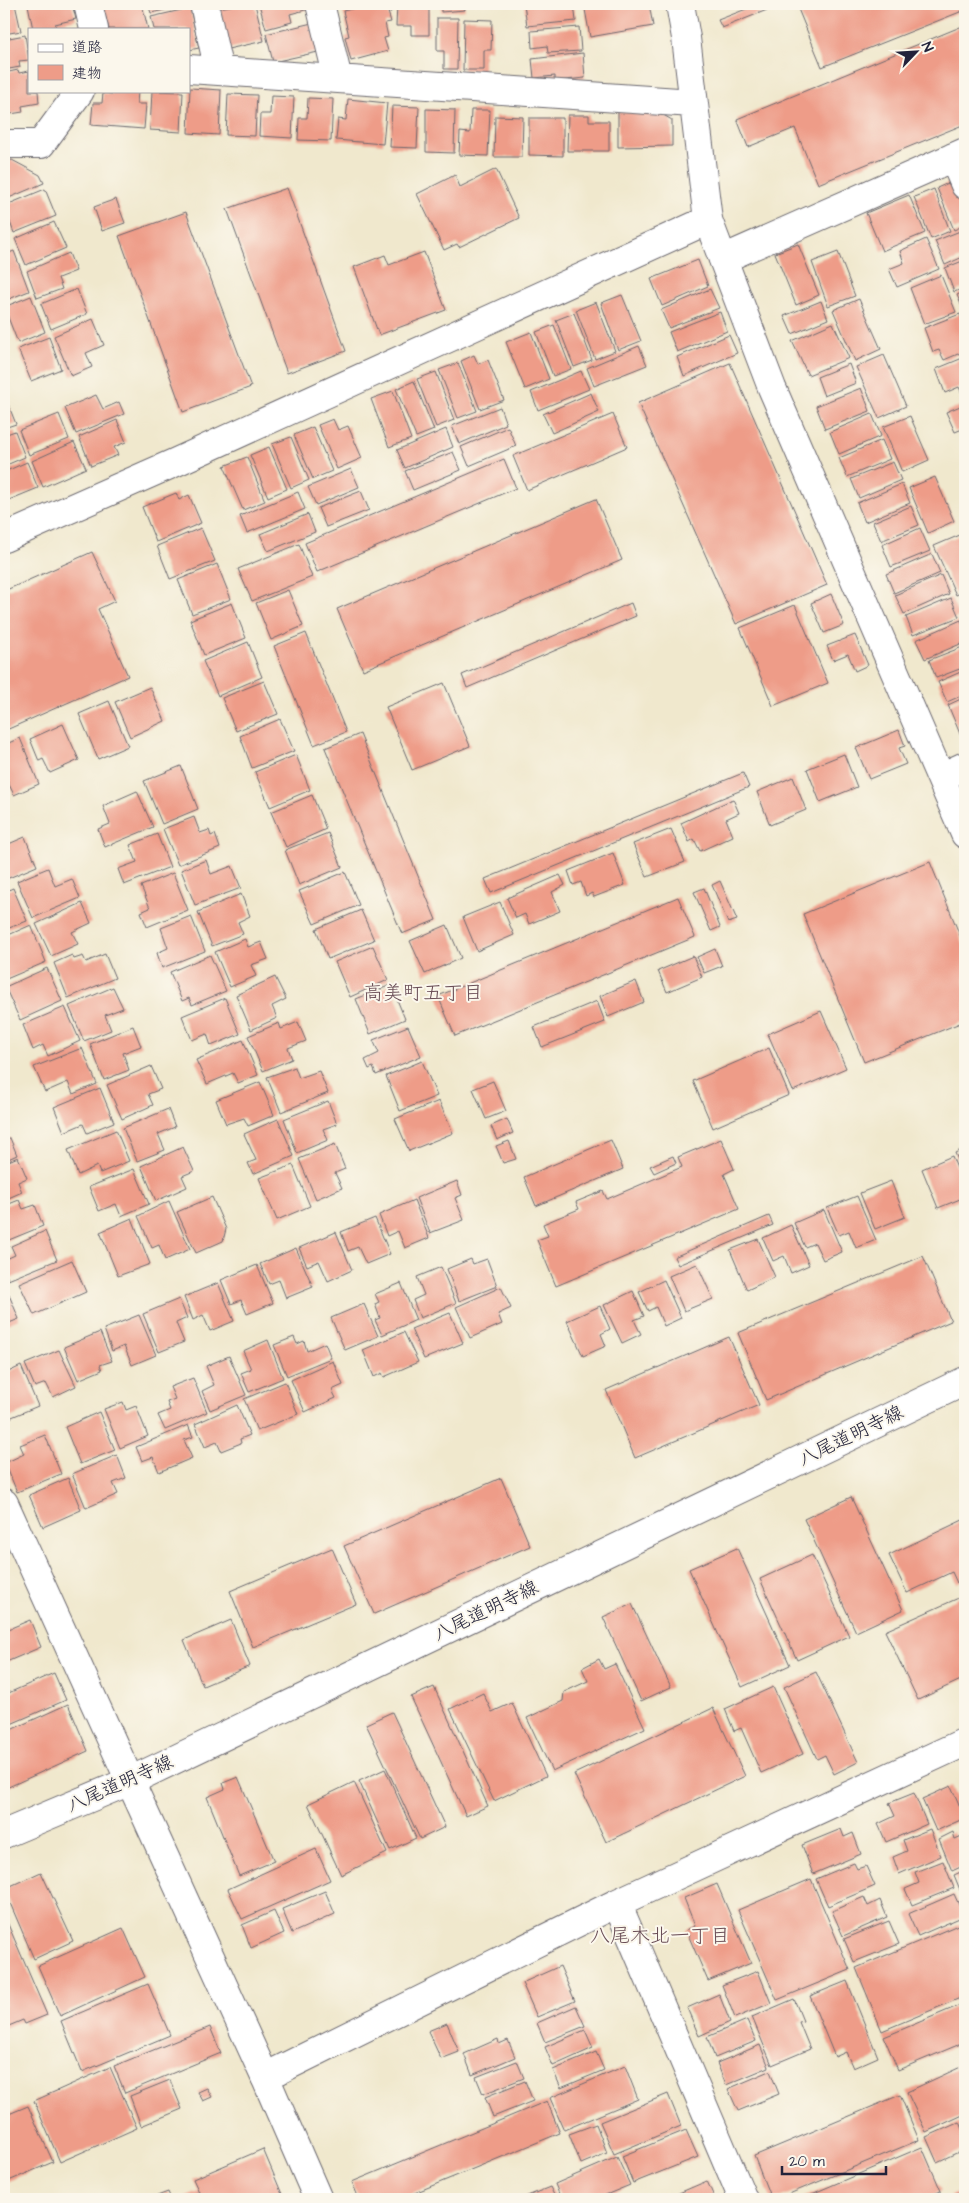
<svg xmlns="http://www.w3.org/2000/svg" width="969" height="2203" font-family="'Architects Daughter','Klee One',sans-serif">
<rect width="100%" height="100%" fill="#fbf7ec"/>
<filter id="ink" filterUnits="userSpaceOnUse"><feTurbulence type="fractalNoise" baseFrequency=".02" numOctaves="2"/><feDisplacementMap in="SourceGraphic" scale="10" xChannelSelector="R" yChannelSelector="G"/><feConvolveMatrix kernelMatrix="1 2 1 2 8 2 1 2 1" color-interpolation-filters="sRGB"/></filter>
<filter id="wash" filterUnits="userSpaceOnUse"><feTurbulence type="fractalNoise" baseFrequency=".0096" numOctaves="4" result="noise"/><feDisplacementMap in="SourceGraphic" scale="20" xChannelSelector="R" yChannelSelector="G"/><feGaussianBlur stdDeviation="1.12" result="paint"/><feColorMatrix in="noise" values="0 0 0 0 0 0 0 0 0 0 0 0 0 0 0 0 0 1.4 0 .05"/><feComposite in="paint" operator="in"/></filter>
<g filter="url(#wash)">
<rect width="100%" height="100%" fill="#f0e8cd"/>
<g id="blocks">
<path fill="#ee9c88" d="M4 4H15L21 31 4 34Z
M36 4H72L76 19 55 24 56 29H33L28 5Z
M102 4H142L148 29H109Z
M148 4H173L174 8 151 13Z
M240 4H255L264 41 228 49 219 8Z
M259 4H308L309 9 290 14 292 22 266 29Z
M372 4H389L391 12H388L391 22 385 23 388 37 384 38 388 51 351 61 345 37 349 36 343 11Z
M397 4H429V35H411V26H396Z
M441 4H464L465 10 441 12Z
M524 4H574L576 21 527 26Z
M584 4H649L653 26 590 37Z
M759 4H782L722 28 718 20Z
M796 4H965V10L822 67Z
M190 8 199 48 189 50V29H154L151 17Z
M437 18H458L457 69H444V51H437Z
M464 19 492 20 491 50H484V70H463Z
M312 23 318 52 273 62 266 34Z
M965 25V124L818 184 795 128 748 147 737 119Z
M579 27 581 51 548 53 547 46 532 48 531 31Z
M25 35 29 60 19 61 20 67 4 70V39Z
M583 53 585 78 555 81V76L534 78 532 59Z
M18 70 19 73 29 71V91H38L39 103 22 106 23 112 4 115V73Z
M190 88 221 90 219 135 188 133Z
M112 91H138L137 104H146L144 129 91 125 93 103H102L103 93 112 94Z
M152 91 183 92 181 132 150 130Z
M228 94 257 95 255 136 226 135Z
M271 96 294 97 292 138 259 136 260 114H270Z
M308 98 333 99 331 141 298 140 299 118H307Z
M348 99 387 103 383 144 336 140 338 119 346 120Z
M392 106 419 107 417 148 390 147Z
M426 109 455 110 454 153 426 152Z
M471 110H490L488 156 459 155 460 132 470 133Z
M618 112H658L672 120V146L618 147Z
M568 115H589V121H609V151H567Z
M495 116 523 117 522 157H494Z
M529 118H563V156L529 155Z
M12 160 40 175 44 183 4 200V163Z
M496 169 519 218 459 247 457 244 444 250 417 194 455 175 460 187Z
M955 180 965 205V225L954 230 937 188Z
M287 188 346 351 287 373 227 209Z
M45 189 56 216 14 233 4 206Z
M934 189 950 231 931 239 914 197Z
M909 195 925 233 882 251 866 213Z
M116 199 125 223 102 231 94 207Z
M186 212 251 387 183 412 119 236Z
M54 222 66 248 26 265 15 239Z
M965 229V256L945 265 935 241Z
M926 239 939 269 897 287 889 269 904 263 900 251Z
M798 244 819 295 796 305 775 253Z
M14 251 29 291 4 301V255Z
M424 252 446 310 379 335 354 267 385 255 389 265Z
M838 252 855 296 828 306 812 262Z
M69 253 76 271 58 278 62 289 37 298 27 271Z
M698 260 708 286 662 306 651 279Z
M965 260V288L954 292 945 268Z
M941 275 956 312 924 324 910 288Z
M77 289 87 314 51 329 41 304Z
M710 289 719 308 669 328 661 310Z
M965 291V314L957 295Z
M622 295 641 341 618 350 601 303Z
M31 296 45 332 18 343 4 307Z
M859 299 881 349 855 361 833 310Z
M821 301 828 319 792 334 784 316Z
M596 302 615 351 595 359 576 310Z
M720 312 727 331 677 352 669 332Z
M574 313 592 360 574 367 556 320Z
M960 314 965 329V351L944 360 939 350 933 352 924 328Z
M93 319 104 345 86 353 92 367 71 376 54 336Z
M833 323 849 358 808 375 792 341Z
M554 325 571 369 553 376 536 332Z
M531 332 549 379 525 389 506 342Z
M729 335 737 353 684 376 677 357Z
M49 337 61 369 31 381 18 349Z
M639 346 647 365 594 386 587 368Z
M474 355 478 364 488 360 504 400 480 409 461 361Z
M884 355 906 406 879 418 856 367Z
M965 357V397L964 398 959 387 945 393 936 369Z
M458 363 477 411 458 418 439 370Z
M730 363 827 585 736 624 638 403Z
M849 364 856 383 824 396 817 377Z
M581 371 589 389 538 410 531 392Z
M436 372 454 420 436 427 417 379Z
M414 381 434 430 416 437 396 389Z
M861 388 870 411 825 429 816 406Z
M393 391 411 439 389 447 371 399Z
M591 393 599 412 552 433 543 414Z
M4 394 16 424 4 428Z
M96 395 103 409 119 402 124 414 76 434 65 408Z
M965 404V428L955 432 946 412Z
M500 407 506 424 459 444 452 426Z
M59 414 69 439 29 455 19 430Z
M613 414 627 447 527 490 513 456Z
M872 414 881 436 839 454 830 432Z
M910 416 929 460 902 472 883 427Z
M333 419 338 430 348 426 362 458 337 469 318 425Z
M117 420 126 442 114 447 118 455 91 466 79 437Z
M313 427 332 471 313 479 294 435Z
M508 427 516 446 469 466 461 447Z
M446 429 453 447 405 468 397 450Z
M15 431 25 457 4 466V435Z
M291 437 309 480 291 488 272 444Z
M882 440 890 459 847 477 839 458Z
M74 442 86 468 43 487 32 461Z
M269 447 287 489 268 497 250 455Z
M453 452 461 470 413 490 405 471Z
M247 457 265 501 243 510 224 466Z
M504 459 516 488 317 572 305 543Z
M27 462 38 488 4 502V472Z
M893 462 901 480 859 498 851 479Z
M351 469 359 487 316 505 308 487Z
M935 477 954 521 928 533 909 488Z
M902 484 910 503 865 522 857 503Z
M361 491 369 510 326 527 318 508Z
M298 492 305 509 247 533 240 516Z
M176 493 179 500 189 495 201 523 156 542 142 507Z
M596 499 622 560 363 670 337 609Z
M911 506 919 525 881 541 873 522Z
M308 514 315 532 268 551 260 534Z
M201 528 215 561 170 579 157 546Z
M920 528 930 551 891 567 882 545Z
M960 535 965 546V591L956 595 934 546Z
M299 544 312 577 252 601 238 569Z
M92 552 115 601 98 609 128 676 4 731V591Z
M932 554 940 573 894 593 886 574Z
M217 564 231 599 192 614 178 580Z
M941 575 949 594 904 614 895 595Z
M288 590 303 626 271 640 256 603Z
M831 594 844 625 824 633 811 603Z
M951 598 959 617 913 635 906 617Z
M232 603 246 638 204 655 190 620Z
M631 603 636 616 467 688 462 675Z
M795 605 828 683 773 706 740 628Z
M961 620 965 630V642L925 659 916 640Z
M306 633 346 732 314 745 274 646Z
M855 635 868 665 855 671 848 654 833 660 827 646Z
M248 642 262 677 218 696 203 661Z
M965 646V667L936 678 929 660Z
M965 670V694L947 702 938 682Z
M264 681 278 714 236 731 222 698Z
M444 683 470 746 412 770 386 707Z
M150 687 165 721 130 737 115 702Z
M965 697V746L948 705Z
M109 701 128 746 98 759 79 714Z
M280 719 294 751 252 768 240 736Z
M63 724 79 760 50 773 43 759 39 761 30 739Z
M899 730 905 746 899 748 906 764 869 779 856 748Z
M360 734 436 920 402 934 325 748Z
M20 738 39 784 14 795 6 778 4 779V745Z
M844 754 857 787 820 802 807 769Z
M296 755 310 790 270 807 255 772Z
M181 766 198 809 162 824 144 781Z
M743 773 749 787 491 893 485 879Z
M793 777 806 810 770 825 757 792Z
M137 791 153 827 105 847 98 829 110 824 103 806Z
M312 795 326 829 286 847 271 812Z
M733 799 739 813 726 819 733 836 700 851 694 839 689 842 681 823Z
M194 817 200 833 209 830 211 836 215 834 220 848 178 865 163 829Z
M671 829 685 862 647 877 633 844Z
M328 833 342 867 299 885 285 850Z
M157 834 170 867 124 885 118 869 137 862 130 845Z
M25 837 37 866 4 880V846Z
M613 853 625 885 594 897 592 893 586 896 581 882 573 885 568 871Z
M206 860 211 874 232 866 241 888 195 905 181 870Z
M930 862 965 948V1021L864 1062 803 914Z
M48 868 55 886 72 879 80 898 33 918 17 881Z
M345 872 359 905 314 924 299 891Z
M173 873 188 910 147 927 141 912 150 908 141 886Z
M560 875 565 885 552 892 560 911 529 924 525 914 516 918 507 898Z
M720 881 737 920 728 923 712 885Z
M13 888 27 921 4 930V892Z
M704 888 720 927 711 931 694 892Z
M241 894 250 916 238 922 243 934 212 946 198 912Z
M678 897 695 937 455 1036 438 996Z
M500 902 514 935 477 951 463 917Z
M82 903 91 923 72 932 78 944 51 956 36 924Z
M361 910 374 940 328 959 316 929Z
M191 916 205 951 162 968 157 953 168 948 161 928Z
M31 925 46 962 4 980V937Z
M447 925 461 958 425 974 410 941Z
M245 939 248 947 261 942 268 959 251 965 256 976 230 987 215 952Z
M373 946 388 980 350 997 335 962Z
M715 949 722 966 704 973 697 957Z
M105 954 115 978 68 998 54 963 72 955 74 959 83 956 86 962Z
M210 955 226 991 192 1005 189 998 182 1001 170 972Z
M693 956 702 977 667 992 658 971Z
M47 968 62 1001 20 1020 5 987Z
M275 977 286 999 272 1006 277 1018 251 1030 236 995Z
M636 981 644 1002 608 1017 600 996Z
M391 985 405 1019 370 1034 356 999Z
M113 987 123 1008 105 1015 111 1030 84 1041 69 1006Z
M225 998 240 1034 211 1046 207 1034 192 1040 182 1016Z
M597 1001 605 1022 542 1047 534 1027Z
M65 1007 80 1041 48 1056 43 1045 33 1050 23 1025Z
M821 1011 846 1068 793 1091 768 1034Z
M298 1022 306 1041 288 1048 292 1059 263 1071 248 1036 279 1023 281 1029Z
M133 1026 141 1046 123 1053 129 1070 104 1080 90 1044Z
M408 1026 421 1056 376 1075 373 1067 369 1069 365 1060 379 1053 373 1040Z
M243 1040 258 1075 238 1083 233 1073 207 1084 196 1060Z
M82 1048 97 1084 73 1094 68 1082 45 1092 34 1067Z
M769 1048 789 1095 713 1128 693 1081Z
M422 1061 437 1096 400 1111 386 1076Z
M151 1066 161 1089 148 1094 153 1105 122 1119 107 1085Z
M295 1067 299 1078 319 1071 328 1093 281 1112 267 1077Z
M493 1081 506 1111 486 1119 473 1089Z
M260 1082 274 1115 248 1126 244 1118 226 1124 216 1100Z
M100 1088 114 1122 87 1133 83 1124 64 1132 54 1107Z
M328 1101 337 1124 323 1129 328 1140 297 1153 284 1119Z
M439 1101 453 1133 409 1151 395 1119Z
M168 1109 175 1127 158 1134 165 1150 137 1161 123 1128Z
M278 1119 294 1156 253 1174 248 1163 256 1160 244 1134Z
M507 1119 513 1133 497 1140 491 1126Z
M116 1130 129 1161 100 1173 97 1166 78 1175 68 1150Z
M10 1138 17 1155 4 1161V1140Z
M721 1139 734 1169 724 1174 739 1209 556 1286 537 1240 548 1236 543 1224 579 1209 576 1202 603 1191 607 1199 682 1167 678 1157Z
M611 1140 623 1169 536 1206 524 1177Z
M509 1141 516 1159 503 1163 496 1146Z
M335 1144 345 1169 335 1173 342 1188 316 1199 299 1159Z
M183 1147 194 1171 182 1176 187 1187 156 1201 141 1166Z
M965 1148V1176L955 1153Z
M673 1156 676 1163 654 1173 650 1166Z
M952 1156 965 1188V1197L938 1208 922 1169Z
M18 1157 27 1178 18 1182 22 1192 4 1200V1163Z
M293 1165 310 1206 277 1220 259 1178Z
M134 1169 149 1204 121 1216 116 1204 99 1211 89 1187Z
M457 1181 462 1195 455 1198 464 1220 430 1233 416 1198Z
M891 1181 905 1217 875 1229 860 1193Z
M857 1196 876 1240 856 1248 849 1231 839 1235 827 1208Z
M212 1197 226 1229 223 1241 196 1253 177 1212Z
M19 1200 23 1209 35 1205 43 1226 4 1242V1206Z
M414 1200 429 1238 405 1248 398 1231 387 1236 379 1215Z
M169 1201 190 1249 165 1260 159 1245 152 1248 138 1216Z
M824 1210 842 1252 823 1260 815 1243 805 1247 794 1223Z
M769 1216 773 1225 678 1265 674 1257Z
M132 1218 150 1264 118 1276 100 1232Z
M375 1218 390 1254 366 1264 358 1247 348 1251 341 1232Z
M791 1225 809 1265 791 1273 784 1256 773 1261 763 1238Z
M45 1231 57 1260 8 1280 4 1268V1260L15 1255 11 1246Z
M336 1232 352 1270 328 1281 319 1261 307 1266 299 1248Z
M758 1239 775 1277 747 1290 730 1250Z
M296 1248 313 1287 286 1298 279 1280 269 1284 260 1264Z
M923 1256 951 1321 766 1400 738 1333Z
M471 1259 473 1264 487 1259 497 1286 459 1301 447 1269Z
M72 1260 86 1292 34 1315 19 1283Z
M697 1264 713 1299 684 1311 669 1276Z
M257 1265 273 1303 247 1314 241 1300 231 1304 221 1280Z
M441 1267 456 1303 420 1318 413 1300 424 1295 417 1277Z
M664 1280 681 1318 664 1326 656 1307 648 1311 639 1292Z
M218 1283 234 1321 210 1331 203 1315 193 1320 184 1297Z
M401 1283 416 1320 382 1335 375 1320 380 1318 375 1304 379 1302 375 1294Z
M501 1287 511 1308 498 1314 502 1324 470 1338 456 1307Z
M7 1290 19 1319 4 1325V1291Z
M633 1291 644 1316 634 1320 641 1334 622 1343 604 1305Z
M179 1299 187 1318 176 1323 184 1342 159 1352 143 1314Z
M364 1304 378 1336 345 1350 331 1318Z
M600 1306 610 1329 601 1334 606 1346 583 1356 567 1321Z
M450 1313 463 1343 424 1359 411 1329Z
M139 1315 156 1355 132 1365 124 1346 112 1351 104 1329Z
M100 1332 112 1361 100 1365 102 1370 78 1380 64 1347Z
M404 1332 418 1362 384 1377 382 1373 374 1377 363 1350Z
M294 1337 297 1344 304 1341 307 1351 325 1343 331 1358 287 1376 274 1345Z
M729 1337 759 1405 635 1458 606 1390Z
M268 1340 283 1378 249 1392 241 1373 251 1369 243 1351Z
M59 1350 76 1386 53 1397 46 1383 35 1387 25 1364Z
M229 1356 246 1395 210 1410 202 1391 214 1385 206 1366Z
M333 1361 343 1385 332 1390 336 1398 305 1412 291 1380Z
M21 1366 38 1406 7 1419 4 1412V1374Z
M193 1378 207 1412 165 1430 158 1415 170 1410 167 1402 175 1399 170 1387Z
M285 1382 298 1414 257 1431 244 1399Z
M123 1402 126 1410 136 1406 148 1436 120 1448 104 1409Z
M237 1405 250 1435 240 1439 241 1443 221 1451 217 1442 205 1447 195 1424Z
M99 1412 115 1450 80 1464 65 1427Z
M188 1425 193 1437 184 1440 192 1458 159 1472 153 1457 142 1461 136 1447Z
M45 1435 61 1474 17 1492 5 1463 24 1454 20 1445Z
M117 1455 126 1478 113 1483 118 1494 86 1508 72 1474Z
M68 1478 81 1510 43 1527 29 1495Z
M501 1478 530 1546 374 1614 344 1546Z
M851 1497 903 1610 856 1632 804 1519Z
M965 1519V1579L957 1583 952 1572 907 1593 889 1555Z
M332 1548 356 1604 253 1647 230 1591Z
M737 1548 790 1665 742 1687 689 1569Z
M812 1555 849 1636 797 1660 760 1579Z
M963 1596 965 1601V1678L918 1700 885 1631Z
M632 1604 671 1687 641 1701 603 1617Z
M30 1620 41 1647 4 1663V1631Z
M231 1620 250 1666 203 1686 184 1640Z
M599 1659 604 1669 615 1664 645 1728 552 1771 527 1718 563 1701 564 1692 588 1681 582 1668Z
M816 1672 858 1762 834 1774 825 1755 817 1759 784 1687Z
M54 1673 66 1700 4 1727V1695Z
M434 1687 488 1806 466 1816 411 1697Z
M773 1687 803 1754 761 1773 741 1728 734 1731 725 1709Z
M483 1693 492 1712 512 1703 546 1776 494 1801 450 1709Z
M68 1704 88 1751 4 1789V1733Z
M713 1708 745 1776 606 1842 574 1774Z
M392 1712 445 1827 420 1839 366 1724Z
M385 1769 416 1838 390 1850 359 1781Z
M238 1777 274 1861 239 1876 207 1797 225 1789 223 1783Z
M354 1782 387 1853 341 1875 308 1804Z
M951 1786 965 1818 936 1831 922 1799Z
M914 1793 927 1824 886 1842 878 1824 895 1816 889 1803Z
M841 1829 844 1837 853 1833 861 1854 813 1874 802 1845Z
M930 1829 941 1856 899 1874 893 1857 907 1851 903 1840Z
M953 1832 955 1839 964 1835 965 1839V1865L952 1871 939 1839Z
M316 1849 330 1880 242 1919 228 1889Z
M943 1861 954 1888 912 1905 905 1889 919 1883 915 1872Z
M854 1863 857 1869 866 1866 875 1886 828 1906 816 1879Z
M965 1870V1902L954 1875Z
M41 1872 73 1941 34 1959 4 1889Z
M811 1879 850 1970 777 2000 738 1910Z
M717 1884 751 1963 708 1981 686 1930 695 1926 684 1898Z
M325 1891 335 1914 292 1933 282 1909Z
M954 1894 964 1916 918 1936 908 1914Z
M864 1897 868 1906 880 1900 887 1917 843 1936 832 1911Z
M274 1911 284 1933 251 1948 242 1925Z
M4 1915 47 2015 25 2024 23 2020 4 2028Z
M889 1921 899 1944 854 1962 844 1939Z
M965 1922V1996L882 2031 856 1968Z
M123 1928 145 1977 60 2016 38 1966Z
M560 1966 575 2001 537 2017 522 1983Z
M758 1971 771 2003 735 2018 722 1985Z
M847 1981 878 2057 853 2068 846 2052 835 2057 810 1996Z
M148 1984 170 2035 82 2072 61 2021Z
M719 1994 730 2022 699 2036 687 2008Z
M794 1999 803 2021 799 2022 810 2049 772 2065 752 2017Z
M965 2003V2042L898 2070 884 2037Z
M576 2006 585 2026 545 2042 537 2023Z
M747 2020 756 2041 715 2058 707 2037Z
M447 2023 459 2052 441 2059 428 2031Z
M210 2027 221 2053 125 2093 114 2066Z
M585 2030 593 2048 553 2066 545 2047Z
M498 2039 499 2044 508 2040 515 2057 472 2075 464 2054Z
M760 2045 769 2067 726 2085 717 2063Z
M596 2052 604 2070 561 2088 553 2070Z
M517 2061 524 2078 483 2094 476 2077Z
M965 2065V2114L926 2132 907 2092Z
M625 2066 638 2099 564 2130 550 2098Z
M110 2067 137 2128 60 2162 34 2101Z
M770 2071 779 2094 738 2111 728 2089Z
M170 2080 182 2109 141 2126 130 2096Z
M525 2081 533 2101 493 2117 485 2097Z
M207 2088 212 2097 203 2101 198 2092Z
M668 2094 681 2126 614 2154 600 2122Z
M900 2095 919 2140 777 2199H771L754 2156Z
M547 2101 560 2133 400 2199H359L352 2182Z
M28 2106 53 2162 4 2183V2116Z
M960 2122 965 2134V2149L937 2162 926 2137Z
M596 2124 607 2153 581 2164 569 2134Z
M686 2130 698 2157 633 2183 622 2156Z
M922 2147 941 2191 922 2199H800Z
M263 2149 284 2199H182L199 2192 193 2179Z
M617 2157 630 2185 596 2199H561L555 2184Z
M707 2181 715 2199H665Z
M550 2187 556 2199H520Z
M965 2190V2199H951L950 2196Z
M168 2192 171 2199H149Z"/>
</g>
</g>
<g filter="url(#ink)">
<use href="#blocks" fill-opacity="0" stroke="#6a676e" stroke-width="1"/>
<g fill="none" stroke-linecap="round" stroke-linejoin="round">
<defs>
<path id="street" d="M88 4 94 29
M204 4 219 71
M320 4 338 79
M189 69 693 103
M4 144H41L80 91
M953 157 965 185
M723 259 965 152
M4 538 174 463 708 220 686 38 680 4
M941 777 965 766
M4 1503 130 1781
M617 1903 743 2199
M265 2077 617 1903 965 1742"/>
<path id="secondary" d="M708 220 772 388 965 834
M130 1781 265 2077 318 2199
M4 1834 130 1781 965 1381"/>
</defs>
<use href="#street" stroke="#6a676e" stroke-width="30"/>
<use href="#secondary" stroke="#6a676e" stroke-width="30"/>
<use href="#street" stroke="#fff" stroke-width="28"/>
<use href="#secondary" stroke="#fff" stroke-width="28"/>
</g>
</g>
<g text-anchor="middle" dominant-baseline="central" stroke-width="4" stroke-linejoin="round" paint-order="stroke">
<g font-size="19" fill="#22223b" stroke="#fbf7ec">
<text transform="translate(851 1436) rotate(-26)">八尾道明寺線</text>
<text transform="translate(486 1611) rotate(-26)">八尾道明寺線</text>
<text transform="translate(120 1784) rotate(-24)">八尾道明寺線</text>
</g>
<g font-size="20" fill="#694d56" stroke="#fbf7ec">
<text x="423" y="993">高美町五丁目</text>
<text x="660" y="1936">八尾木北一丁目</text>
</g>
</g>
<rect width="969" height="2203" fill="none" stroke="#fbf7ec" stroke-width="20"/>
<rect x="28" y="28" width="162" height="65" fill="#fbf7ec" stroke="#a4a2a5"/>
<rect x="38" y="44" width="25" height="8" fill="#ffffff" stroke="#a4a2a5"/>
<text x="72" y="52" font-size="15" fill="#22223b">道路</text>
<rect x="38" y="65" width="25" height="15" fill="#ee9c88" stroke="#a4a2a5"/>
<text x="72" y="78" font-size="15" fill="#22223b">建物</text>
<g transform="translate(916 52) rotate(65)" stroke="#fbf7ec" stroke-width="4" paint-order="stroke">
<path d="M0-4L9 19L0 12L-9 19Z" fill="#22223b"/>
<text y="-8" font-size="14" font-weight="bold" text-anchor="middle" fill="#22223b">N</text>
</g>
<path d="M782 2166v8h104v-8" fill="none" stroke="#22223b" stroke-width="2.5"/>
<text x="789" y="2166" font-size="15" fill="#22223b" stroke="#fbf7ec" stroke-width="4" paint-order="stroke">20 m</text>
</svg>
